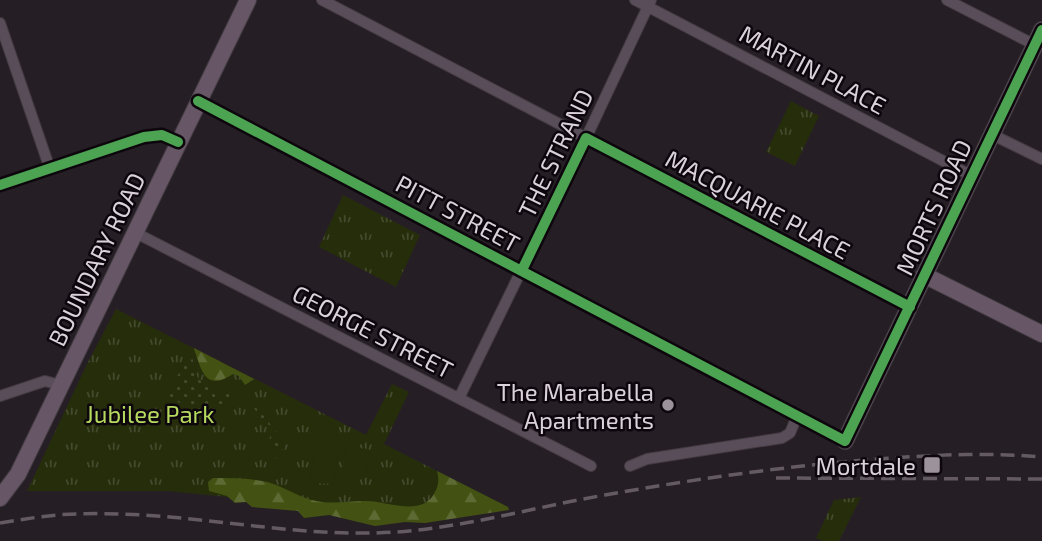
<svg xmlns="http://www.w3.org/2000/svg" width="1042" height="541" font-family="'Exo 2',sans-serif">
<defs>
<pattern id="grass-tufts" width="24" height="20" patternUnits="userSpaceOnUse" patternTransform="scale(1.75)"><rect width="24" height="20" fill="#252d0b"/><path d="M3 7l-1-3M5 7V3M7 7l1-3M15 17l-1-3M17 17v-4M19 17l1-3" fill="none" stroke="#444a2e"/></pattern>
<pattern id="forest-firs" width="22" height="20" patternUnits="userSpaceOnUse" patternTransform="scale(1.75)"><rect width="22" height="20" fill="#435212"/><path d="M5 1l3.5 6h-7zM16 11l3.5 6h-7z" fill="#5e6a34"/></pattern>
<pattern id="garden-dots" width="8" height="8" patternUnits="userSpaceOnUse" patternTransform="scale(1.75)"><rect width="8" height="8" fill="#252d0b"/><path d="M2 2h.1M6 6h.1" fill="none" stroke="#444a2e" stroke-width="1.8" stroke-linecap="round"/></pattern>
</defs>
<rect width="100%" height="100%" fill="#261e25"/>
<path fill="url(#grass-tufts)" d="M791 101 819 116 795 166 766 152Z
M343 195 420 235 396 287 319 247Z
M116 309 366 435 392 384 409 392 384 444 508 507 378 512 167 491H27L87 364Z
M861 497 839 541H823L816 538 834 500Z"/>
<path fill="url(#forest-firs)" d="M194 349V348L254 379 245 385 239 376 233 374C205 392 202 371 194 349Z
M437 471 508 507 509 510 425 523 405 522 375 526 329 515 304 518 298 511 252 507 246 502 235 503 227 496 209 491 208 482 213 478C231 478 250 478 267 482 283 486 296 496 312 500 330 505 348 501 366 501 387 501 423 518 435 492 439 485 439 478 437 471Z"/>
<path fill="url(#garden-dots)" d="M190 353C194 360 194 369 197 376 204 388 221 390 233 394L210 419 193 407 165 398C171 381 184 370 190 353Z
M251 404 255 405 285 443 284 449 276 451V459L268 446 271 432Z"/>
<path fill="#252d0b" d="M314 435 338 436 335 484 311 483Z
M345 447 369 449 367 476 343 475Z"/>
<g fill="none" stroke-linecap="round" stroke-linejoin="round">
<defs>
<path id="street" d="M322 0 910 307
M635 0 972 176
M947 0 1035 45
M0 23 50 169
M198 101 845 441
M991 134 1042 159
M0 185 144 137 162 135 178 142
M136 233 591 466
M0 396 45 381 60 385
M459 398 586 138 651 0
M630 466 647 459 782 438 790 433 797 416"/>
<path id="secondary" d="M924 275 1042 334
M845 441 1042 30
M0 498 18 474 248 0"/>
</defs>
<use href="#street" stroke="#423b41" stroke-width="12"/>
<use href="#secondary" stroke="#423b41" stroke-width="18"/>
<use href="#street" stroke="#5a4d5a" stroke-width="10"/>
<use href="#secondary" stroke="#675666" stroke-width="16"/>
<path stroke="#635a62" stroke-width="3.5" stroke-dasharray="14 7" stroke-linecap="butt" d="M776 478 1042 479
M0 523C26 519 52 514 79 514 185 510 290 539 396 532 467 527 535 507 605 495 695 479 786 466 878 459 933 455 987 452 1042 457"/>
<defs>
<path id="cycleway" d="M198 101 845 441 1042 30
M0 185 144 137 162 135 178 142
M522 270 586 138 910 307"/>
</defs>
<use href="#cycleway" stroke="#0d070d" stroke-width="15"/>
<use href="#cycleway" stroke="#4ca352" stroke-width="10"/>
</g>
<g fill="#9c929b" stroke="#0d070d" stroke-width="2.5">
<circle cx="668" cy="405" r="7"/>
<rect x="923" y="456" width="18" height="18" rx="3.5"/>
</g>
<g text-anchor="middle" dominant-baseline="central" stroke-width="5" stroke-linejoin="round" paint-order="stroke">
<g font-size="24" fill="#dbd1db" stroke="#0d070d">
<text transform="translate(813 69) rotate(28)">MARTIN PLACE</text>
<text transform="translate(555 153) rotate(-64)">THE STRAND</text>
<text transform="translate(758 204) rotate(28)">MACQUARIE PLACE</text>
<text transform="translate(933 207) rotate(-65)">MORTS ROAD</text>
<text transform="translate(458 213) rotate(28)">PITT STREET</text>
<text transform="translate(96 259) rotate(-64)">BOUNDARY ROAD</text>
<text transform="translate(373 331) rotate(27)">GEORGE STREET</text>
</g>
<g font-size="24" fill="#dbd1db" stroke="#0d070d" text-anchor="end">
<text x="654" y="391">The Marabella<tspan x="654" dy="28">Apartments</tspan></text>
<text x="916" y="465">Mortdale</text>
</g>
<g font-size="24" fill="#b6d960" stroke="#0d070d">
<text x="150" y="413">Jubilee Park</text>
</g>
</g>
</svg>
